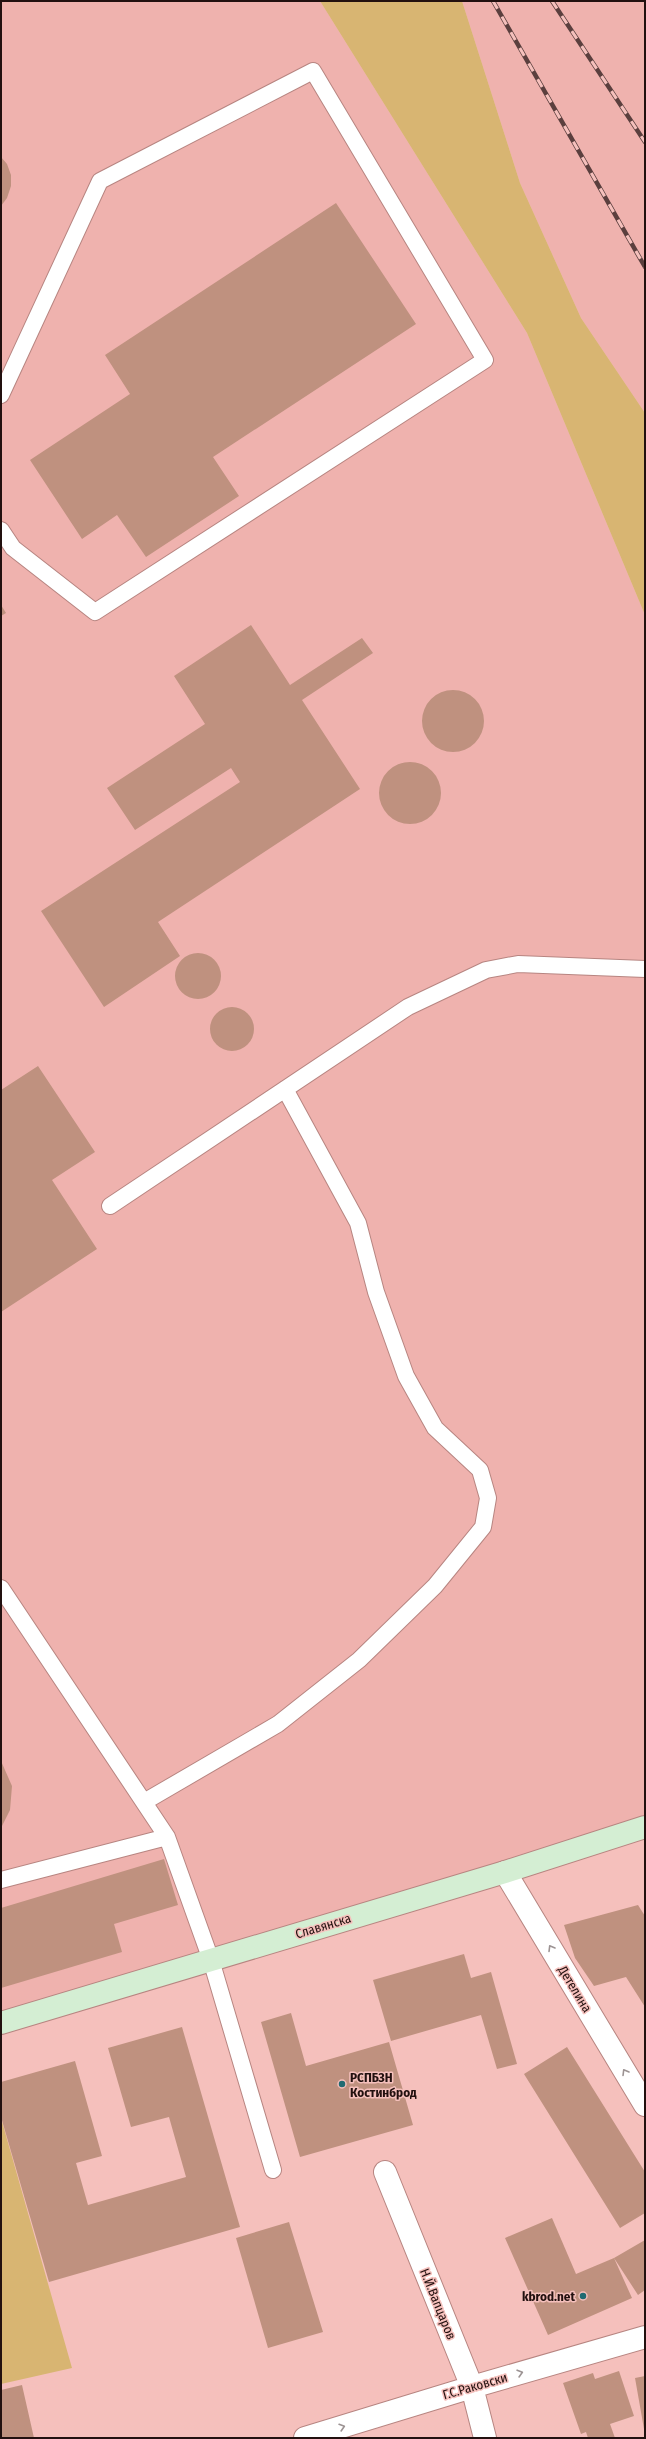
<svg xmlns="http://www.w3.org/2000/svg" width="646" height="2439" font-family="'Fira Sans Condensed',sans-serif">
<rect width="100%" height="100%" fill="#f5c0bc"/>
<path fill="#efb2ae" d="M1 1H320L527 333 645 615V1827L1 2023Z
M462 1H645V413L581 318 520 183Z"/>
<path fill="#d8b572" d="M320 1H462L520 183 581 318 645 413V615L527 333Z
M1 2118 72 2368 1 2384Z"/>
<path fill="#bf917f" d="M1 157 7 164 11 175V186L7 198 1 206Z
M336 203 416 324 213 457 239 496 146 557 117 515 82 539 30 460 130 394 105 355Z
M1 605 6 613 1 616Z
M251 625 290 685 362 638 373 653 302 700 360 789 158 922 180 956 104 1007 41 911 240 782 231 768 135 830 107 788 205 724 174 676Z
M422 721a31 31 0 1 1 62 0a31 31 0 1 1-62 0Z
M379 793a31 31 0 1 1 62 0a31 31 0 1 1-62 0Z
M175 976a23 23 0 1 1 46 0a23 23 0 1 1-46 0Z
M210 1029a22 22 0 1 1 44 0a22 22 0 1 1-44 0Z
M38 1066 95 1152 52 1180 97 1249 1 1312V1090Z
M1 1761 12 1786 10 1810 1 1828Z
M164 1859 178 1905 114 1924 122 1952 1 1988V1908Z
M638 1905 645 1916V2007L626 1977 594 1986 575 1958 564 1925Z
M464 1954 471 1978 491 1972 517 2064 497 2069 481 2015 391 2041 373 1980Z
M291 2013 306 2066 389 2042 413 2125 300 2157 261 2022Z
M182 2027 240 2227 49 2282 1 2117V2082L75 2061 102 2156 76 2163 88 2205 186 2177 169 2117 131 2127 108 2048Z
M567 2047 645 2172V2213L620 2228 524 2074Z
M552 2218 576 2274 614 2258 645 2240V2290L638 2295 614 2258 632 2298 548 2335 505 2238Z
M289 2222 323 2332 268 2348 236 2238Z
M619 2371 634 2416 610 2424 615 2438H588L586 2432 581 2434 563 2383 593 2373 595 2379Z
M645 2376V2429H644L635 2378Z
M22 2385 34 2438H1V2390Z"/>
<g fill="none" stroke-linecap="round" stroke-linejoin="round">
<defs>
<path id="lane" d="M1 395 100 181 313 71 485 360 95 612 13 548 1 530
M110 1206 408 1007 486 970 518 964 645 969
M1 1588 167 1837 211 1960 273 2170
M144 1802 278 1724 359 1660 435 1586 483 1527 488 1498 480 1470 435 1428 406 1376 376 1292 358 1223 285 1089
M1 1880 167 1837"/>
<path id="street" d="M505 1872 645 2105
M385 2172 472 2387 485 2438
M305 2438 472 2387 645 2337"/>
<path id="secondary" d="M1 2023 505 1872 645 1827"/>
</defs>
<use href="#lane" stroke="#b78581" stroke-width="18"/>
<use href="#street" stroke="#b78581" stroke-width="24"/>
<use href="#secondary" stroke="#b78581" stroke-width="24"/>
<use href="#lane" stroke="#fff" stroke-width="16"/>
<use href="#street" stroke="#fff" stroke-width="22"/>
<use href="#secondary" stroke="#d4eed3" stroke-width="22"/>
<defs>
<path id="rail" d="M493 1 645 267
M552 1 645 142"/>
</defs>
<use href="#rail" stroke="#5b3f3e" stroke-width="4.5"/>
<use href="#rail" stroke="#f5c0bc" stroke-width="3" stroke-dasharray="9" stroke-linecap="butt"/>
</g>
<defs><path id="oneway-chevron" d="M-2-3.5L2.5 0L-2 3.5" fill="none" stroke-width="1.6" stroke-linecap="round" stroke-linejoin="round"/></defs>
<g stroke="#9c9393">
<use href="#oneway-chevron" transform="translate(551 1948) rotate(-121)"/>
<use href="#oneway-chevron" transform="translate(625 2072) rotate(-121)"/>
<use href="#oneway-chevron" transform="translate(520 2373) rotate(-16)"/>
<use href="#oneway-chevron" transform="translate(342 2427) rotate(-17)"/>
</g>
<g fill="#206b72" stroke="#f5c0bc" stroke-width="1.5">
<circle cx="342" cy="2084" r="4"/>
<circle cx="583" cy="2296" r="4"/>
</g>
<g text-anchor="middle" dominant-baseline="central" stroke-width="3" stroke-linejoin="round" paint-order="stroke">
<g font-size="13" fill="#22100f" stroke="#f5c0bc">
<text transform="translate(323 1926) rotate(-17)">Славянска</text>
<text transform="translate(575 1989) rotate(59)">Детелина</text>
<text transform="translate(438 2304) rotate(68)">Н.Й.Вапцаров</text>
<text transform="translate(475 2386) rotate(-16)">Г.С.Раковски</text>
</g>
<g font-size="13" font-weight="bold" fill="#22100f" stroke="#f5c0bc" text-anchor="start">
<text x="350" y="2077">РСПБЗН<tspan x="350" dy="15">Костинброд</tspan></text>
<text x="575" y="2296" text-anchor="end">kbrod.net</text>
</g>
</g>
<rect width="646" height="2439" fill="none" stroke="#22100f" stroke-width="4"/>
</svg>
